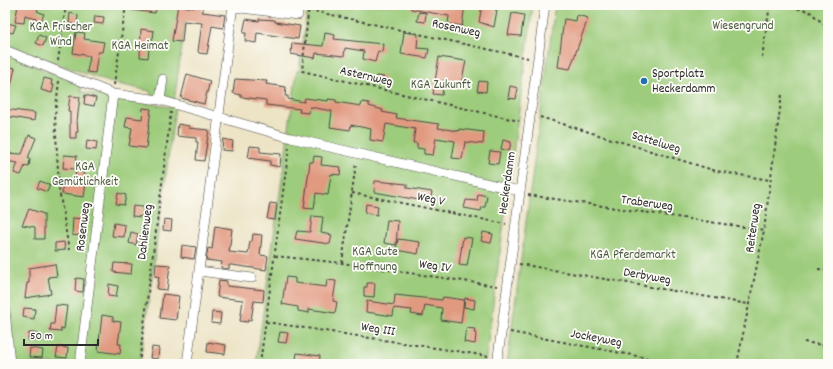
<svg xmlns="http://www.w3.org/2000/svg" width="833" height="369" font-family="Dekko,sans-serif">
<rect width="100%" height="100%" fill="#fdfcf7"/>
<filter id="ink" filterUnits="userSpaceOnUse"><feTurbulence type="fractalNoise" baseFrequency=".025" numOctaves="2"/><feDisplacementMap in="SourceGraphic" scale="8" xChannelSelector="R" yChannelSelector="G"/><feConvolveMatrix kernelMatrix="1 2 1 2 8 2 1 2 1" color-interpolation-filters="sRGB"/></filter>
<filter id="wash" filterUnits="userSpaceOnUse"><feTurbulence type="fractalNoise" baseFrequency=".012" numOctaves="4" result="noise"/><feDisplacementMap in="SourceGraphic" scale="16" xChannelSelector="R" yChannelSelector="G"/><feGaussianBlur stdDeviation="0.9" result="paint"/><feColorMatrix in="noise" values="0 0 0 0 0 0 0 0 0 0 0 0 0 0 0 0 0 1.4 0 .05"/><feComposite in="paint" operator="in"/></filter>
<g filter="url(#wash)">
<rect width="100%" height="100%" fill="#ede4c6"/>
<path fill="#9dcc7b" stroke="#647c53" d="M5 5H188L174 101 151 96 150 91 109 82 5 45Z
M308 5H533L485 364H256L297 71H299Z
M555 5H616L625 8V5H828V364H507Z
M5 54 81 85V92L175 108 140 364H5Z"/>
<g id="blocks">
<path fill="#e19980" d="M18 5H39L37 11 44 14 41 21 25 15 24 23 15 22Z
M132 5H157L155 13 131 10Z
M178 5 194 8V5H203L202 12 225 15 223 28 212 26 207 54 199 53 198 51 202 23 184 21 182 42 172 41Z
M411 5H465L462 26 448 24 449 16 411 9Z
M482 5H496L495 10H497L494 27 479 22Z
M419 12 426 13 425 22 417 21Z
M70 13 78 15 77 25 69 23Z
M512 13 524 15 521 36 508 35Z
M577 15 588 18 570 69 558 67 564 19 576 21Z
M95 16 104 17 103 24 94 23Z
M246 19 259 21V19L275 20V22L300 26 298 39 257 33 256 43 245 41 246 33H243Z
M7 23 16 25 13 33 5 31Z
M141 29 154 31 153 39H150L148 58 140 57Z
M76 32 85 33 84 39 104 42 102 52H98L95 73 87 72 90 56 73 53Z
M404 32 418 34 417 48 429 49 427 58 401 54Z
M325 33 335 35 334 39 383 44 382 52 378 51 375 62 363 59 364 51 345 48 344 56 316 53 315 58 291 54 292 43 323 46Z
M39 35 46 38 43 46 36 43Z
M439 57 466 61 461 84 444 80 442 95 433 94Z
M5 66 15 68 7 104 5 103Z
M187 74 210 81 204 104 181 98Z
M376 76 384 77V85L375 84Z
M44 78 52 80 51 85H54L52 93 41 90Z
M235 79 267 81 266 84 286 87 285 96H288V99L304 102 305 98 328 101V99L336 100V102L361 106 362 102 369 103V106L383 110 382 112 397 115 396 118 439 124 438 128 459 131V129L484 132 483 144 465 142 462 159 452 158 455 141 436 138 433 155 424 154V149L417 148V143H413L415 129 386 124 383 142 370 140 371 129 351 125 350 130 330 127 332 111 310 107 309 113 299 112 300 109 266 105V100L241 97V95L233 93Z
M479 81 487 82 486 92 477 91Z
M510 86 518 88 516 99 508 98Z
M85 95 96 98 94 106 84 104Z
M70 96 80 97 77 121 78 132H76V138H70V111H68Z
M143 108 151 109 146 148 129 146 132 128 125 127 127 117 142 119Z
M5 109 35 113 34 121 5 116Z
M178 124 189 126 188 128 209 130 204 161 196 160 198 142H196V138L177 136Z
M29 135 36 138 28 158 30 159 29 167 25 166 21 175 14 173 18 163 5 161V153L22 154Z
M223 139 233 141 232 151 222 150Z
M87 140 97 142 96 150 86 149Z
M503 140 511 142 509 151 501 149Z
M250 146 260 147V152L281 154 280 167 270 165V161L248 158Z
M490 151 500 152 498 164 488 163Z
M64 155 77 156 75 169 63 168Z
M314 156 322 157 321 165 341 167 340 175 331 174 328 195 316 193 314 209 304 208 310 162H313Z
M76 171 84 172 83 176 87 177 84 197 62 194 63 185H74Z
M40 181 50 185 47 192 37 188Z
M375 181 407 184V188L432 192 430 202 374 192Z
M118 193 126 195 124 205 116 204Z
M478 194 487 196 485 207H482L481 211 464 208 466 200 477 201Z
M270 203 277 204 275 220 267 219Z
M366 204 378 206 377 215 365 213Z
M133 206 143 207 142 217 132 216Z
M29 209 44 214V239H35V227L22 225Z
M312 216 323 217 321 233 332 235 330 244 295 239 297 231 310 232Z
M73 218 82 219 81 236 72 235Z
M164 219 172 220 171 231 163 230Z
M387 220 398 221 396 245 384 243Z
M114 223 125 225 124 237 112 236Z
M215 226 232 229 229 252 248 254 250 241H252L253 234 262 235 260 255 268 256 266 270 232 265H229V269L221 268 222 262 206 260 208 248 212 249Z
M131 232 138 234 136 245 129 243Z
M483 232 493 234 491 243 481 241Z
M463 237 472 238 467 266 459 265Z
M398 239 420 242 418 254 396 250Z
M64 242 65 250 55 251V243Z
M182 245 196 247 194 259 181 257Z
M114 263 132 264 131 274 113 272Z
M55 264 57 276 48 277 51 294 25 298 27 283H29V268Z
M156 264 170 265 167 290 157 289 159 277 155 276Z
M286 277 295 278V283L326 287 327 280 336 281 333 301 337 302 335 313 309 309V313L298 311V307L282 304Z
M76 278 84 279 83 292 75 291Z
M219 280 227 281V286L264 290 263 302 254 301 251 320H248V322L240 321 243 300 217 297Z
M367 283H375L374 297 364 296V287H367Z
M109 284 118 286 116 297 108 296Z
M163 294 179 296 176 320 160 318Z
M395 295 442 300 443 297 464 300 461 323 441 320 442 308 425 305 423 316 411 314 412 310 394 308 393 316 366 312 367 301 394 305Z
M465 298 475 300 474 309 464 307Z
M56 305 67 306 64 329 61 328V332L50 331 51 324H54Z
M24 308 35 309 34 319 23 317Z
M212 312 221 313 220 324 211 323Z
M102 315 113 317V321L121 322 118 344H121L120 354 98 351Z
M466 328 475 329 474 333H476L475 344 464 342Z
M280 332 288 333 286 343 278 342Z
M29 333H38L37 341 28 340Z
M208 342 226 345 225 354 207 352Z
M58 347 68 348 67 358 56 357Z
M152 347 159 348 158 359 150 358Z
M30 348 43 350 42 358 29 357Z
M297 353 320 356 319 364H295Z"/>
</g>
</g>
<g filter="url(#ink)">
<use href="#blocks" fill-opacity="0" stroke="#484742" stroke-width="1"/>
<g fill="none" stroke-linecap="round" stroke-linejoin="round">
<defs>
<path id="minor" d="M233 7 298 15
M5 50 113 94 160 100 291 138 520 191
M160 100 163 79
M199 271 252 278
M5 310 10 364
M80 364 113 94
M187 364 233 5
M497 364 545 5"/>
</defs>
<use href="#minor" stroke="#484742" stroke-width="10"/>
<path stroke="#484742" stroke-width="2" stroke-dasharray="3 3" stroke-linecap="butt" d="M309 5 302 71 519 121
M780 5 809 11 828 28
M689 9V5
M309 10 528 58
M762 57 770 5
M58 61 66 5
M59 81 55 115 59 189 69 250
M114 85 126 5
M540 117 716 171 769 180
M352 193 506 224
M528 195 764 230
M822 199 828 200
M275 256 342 263 497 286
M342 263 356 163
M519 264 748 304
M818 269 828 270
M266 322 488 356
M510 332 679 364
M804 342 828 346
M19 363 24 364
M139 364 171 112
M260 364 289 147
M737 364 764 230 782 94"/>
<use href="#minor" stroke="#fff" stroke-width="9"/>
</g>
</g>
<circle fill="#1f6fb2" stroke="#fdfcf7" stroke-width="1.5" cx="644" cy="81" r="4"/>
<g text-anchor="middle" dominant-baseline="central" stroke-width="3.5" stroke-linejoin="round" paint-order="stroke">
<g font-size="13" fill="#4d5b43" stroke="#fdfcf7">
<text x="743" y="26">Wiesengrund</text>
<text x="61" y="27">KGA Frischer<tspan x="61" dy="15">Wind</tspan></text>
<text x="140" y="46">KGA Heimat</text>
<text x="441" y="85">KGA Zukunft</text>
<text x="85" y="167">KGA<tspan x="85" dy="15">Gemütlichkeit</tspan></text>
<text x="375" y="252">KGA Gute<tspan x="375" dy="15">Hoffnung</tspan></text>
<text x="633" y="255">KGA Pferdemarkt</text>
</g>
<g font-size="13" fill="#2b2b2b" stroke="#fdfcf7">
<text transform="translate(456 29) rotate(12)">Rosenweg</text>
<text transform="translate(366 77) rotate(13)">Asternweg</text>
<text transform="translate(656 143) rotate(17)">Sattelweg</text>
<text transform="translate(508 183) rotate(-82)">Heckerdamm</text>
<text transform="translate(431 200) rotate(12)">Weg V</text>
<text transform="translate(647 204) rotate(8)">Traberweg</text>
<text transform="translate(84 227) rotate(-83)">Rosenweg</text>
<text transform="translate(754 228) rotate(-82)">Reiterweg</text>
<text transform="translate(146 232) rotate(-83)">Dahlienweg</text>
<text transform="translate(435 267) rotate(8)">Weg IV</text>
<text transform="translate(647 277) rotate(10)">Derbyweg</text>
<text transform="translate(378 330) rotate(9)">Weg III</text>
<text transform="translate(596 339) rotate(11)">Jockeyweg</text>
</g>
<g font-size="13" fill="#2b2b2b" stroke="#fdfcf7" text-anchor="start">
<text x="652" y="74">Sportplatz<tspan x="652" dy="15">Heckerdamm</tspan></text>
</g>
</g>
<rect width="833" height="369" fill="none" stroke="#fdfcf7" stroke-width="20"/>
<path d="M24 339v6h74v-6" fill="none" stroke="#2b2b2b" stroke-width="2"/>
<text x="30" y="339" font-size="12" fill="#2b2b2b" stroke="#fdfcf7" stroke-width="3" paint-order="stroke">50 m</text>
</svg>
